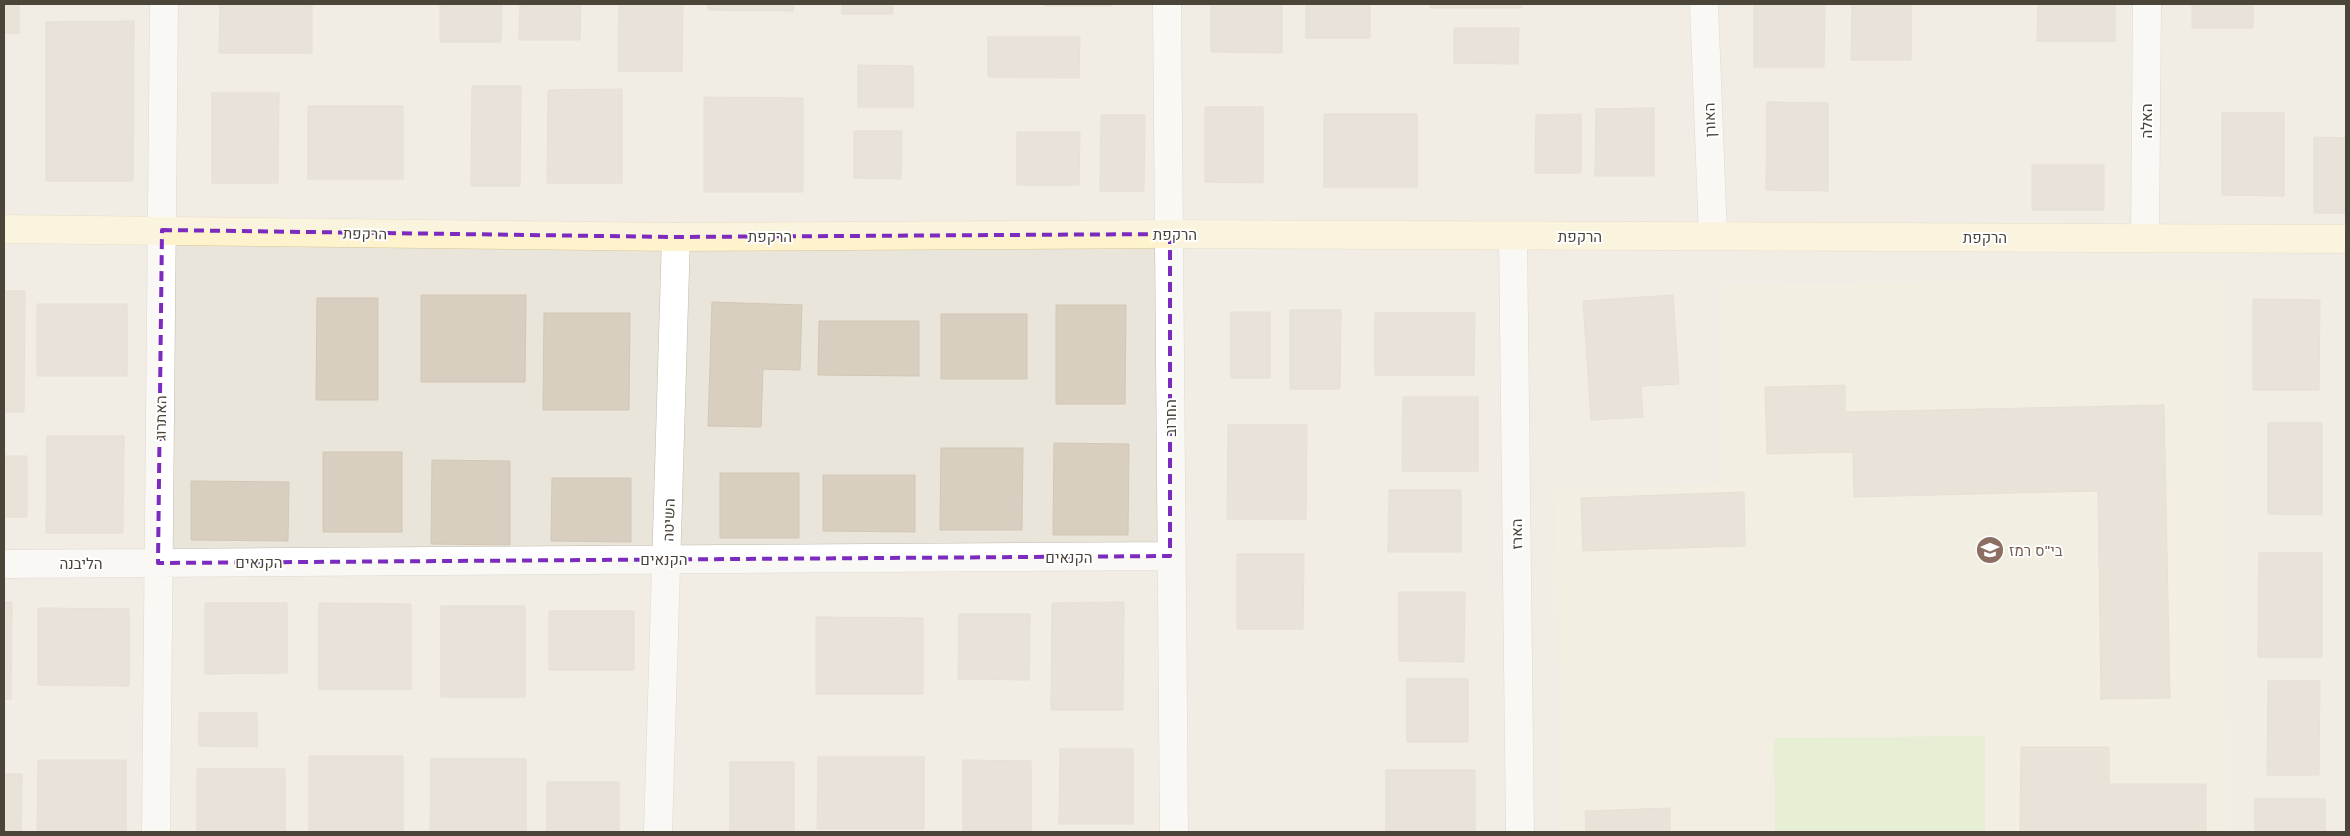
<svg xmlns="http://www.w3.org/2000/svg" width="2350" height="836" font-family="'Golos Text',Heebo,sans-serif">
<rect width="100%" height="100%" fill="#f6f3ec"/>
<path fill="#eae5da" d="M4 4H2346V832H4Z"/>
<path fill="#efe8d6" d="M2222 278 2228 832H1561L1555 489 1722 484 1719 285Z"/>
<path fill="#d2eab5" d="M1985 736V832H1775L1774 738Z"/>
<path fill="#d8cfc1" stroke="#d3c7b4" d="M4 4H19V33H4Z
M220 4H312V53H219Z
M440 4H502L501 42H440Z
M520 4H581L580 40H519Z
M619 4H683L682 71H618Z
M708 4H793V11L708 10Z
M842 4H893V14H842Z
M1045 4H1112V6H1045Z
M1211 4H1282V53L1211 52Z
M1306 4H1370V38H1306Z
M1430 4H1521V8H1430Z
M1754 4H1825L1824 67H1754Z
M1852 4H1911V60H1851Z
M2038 4H2115V41H2037Z
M2192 4H2253V28H2192Z
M134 21 133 181H46V22Z
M1454 28H1519L1518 64 1454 63Z
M988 37H1080L1079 78 988 77Z
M858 65 913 66V107H858Z
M472 86H521L520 186H471Z
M622 89V183H547L548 90Z
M212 93H279L278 183H212Z
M704 97 803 98V192H704Z
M1767 102 1828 103V191L1766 190Z
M308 106H403V179H308Z
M1205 107H1263V183L1205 182Z
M1654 108V176H1595L1596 109Z
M2222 113H2284V196L2222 195Z
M1324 114H1417V187H1324Z
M1581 114V173H1535L1536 115Z
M1101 115H1145L1144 191H1100Z
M854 131H902L901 179 854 178Z
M1017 132H1080L1079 185H1017Z
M2314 137 2346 138V213H2314Z
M2032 165H2104V210H2032Z
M4 291H25L24 412H4Z
M421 295H526L525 382H421Z
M1673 295 1679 384 1641 386 1643 417 1591 420 1583 301Z
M317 298H378V400H316Z
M2253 299 2320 300 2319 390H2253Z
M712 302 802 305 800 370 763 369 761 427 708 426Z
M37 304H127V376H37Z
M1056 305H1126L1125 404H1056Z
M1290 310H1341L1340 389H1290Z
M1231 312H1270V378H1231Z
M544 313H630L629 410H543Z
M1375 313H1475L1474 375H1375Z
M941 314H1027V379H941Z
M819 321H919V376L818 375Z
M1845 385V412L2164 405 2170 698 2101 699 2098 491 1854 497 1853 452 1767 454 1765 387Z
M1403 397H1478V471H1402Z
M2268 423H2322V515L2268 514Z
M1228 425H1307L1306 519H1227Z
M47 436H124L123 533H46Z
M1054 443 1129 444 1128 535H1053Z
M941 448H1023L1022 530H940Z
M323 452H402V532H323Z
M4 456H27V517H4Z
M432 460 510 461V545L431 544Z
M720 473H799V538H720Z
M823 475H915V532L823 531Z
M552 478H631V542L551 541Z
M191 481 289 482 288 541 191 540Z
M1389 490H1461V552H1388Z
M1744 492 1745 546 1583 551 1581 498Z
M2259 553H2322V657H2258Z
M1237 554H1304L1303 629H1237Z
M1399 592H1465L1464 662 1399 661Z
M4 602H12L11 699H4Z
M1124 602 1123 710H1051L1052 603Z
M205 603H287V673L205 674Z
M319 603 411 604V689H319Z
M441 606H525V697H441Z
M38 608 129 609V686L38 685Z
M549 611H634V670H549Z
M959 614H1030L1029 680 958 679Z
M816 617 923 618V694H816Z
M1407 679H1468V742H1407Z
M2268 681H2320L2319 775H2267Z
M199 713H257V747L199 746Z
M2021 747H2109V784H2206V832H2020Z
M1060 749H1133V824H1059Z
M309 756H403V832H309Z
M818 757H924V829H817Z
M431 759H526V832H430Z
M38 760H126V832H37Z
M963 760 1031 761V831H963Z
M730 762H794V832H730Z
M197 769H285V832H197Z
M1386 770H1475V832H1386Z
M4 774H22L21 832H4Z
M547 782H619V832H547Z
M2255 799H2325V832H2255Z
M1670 808V832H1586L1585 811Z"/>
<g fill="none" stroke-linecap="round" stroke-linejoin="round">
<defs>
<path id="street" d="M1167 4 1174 832
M1704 4 1713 236
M1513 236 1520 832
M2145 238 2147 4
M4 564 1170 556
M156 832 164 4
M658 832 676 237"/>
<path id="secondary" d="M4 229 676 237 1170 234 2346 239"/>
</defs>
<use href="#street" stroke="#c2bbae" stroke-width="29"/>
<use href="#secondary" stroke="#d6c79b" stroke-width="29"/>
<use href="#street" stroke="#fff" stroke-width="28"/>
<use href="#secondary" stroke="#fff3cd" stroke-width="28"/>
</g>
<path d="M0 0H2350V836H0ZM162 230 676 237 1170 234V556L158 563Z" fill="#f6f3ec" fill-opacity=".55" fill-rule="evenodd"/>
<path fill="none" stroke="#7b2cbf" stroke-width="4" stroke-dasharray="10 6" stroke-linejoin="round" d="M162 230 676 237 1170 234V556L158 563Z"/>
<defs>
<symbol id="school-disc" viewBox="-11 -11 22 22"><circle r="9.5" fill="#8d6e63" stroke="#fff"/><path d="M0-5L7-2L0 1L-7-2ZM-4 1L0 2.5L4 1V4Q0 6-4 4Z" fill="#fff"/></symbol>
</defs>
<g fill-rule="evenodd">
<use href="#school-disc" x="1974" y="534" width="32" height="32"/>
</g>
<g text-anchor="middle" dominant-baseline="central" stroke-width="4" stroke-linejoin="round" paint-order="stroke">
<g font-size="15" fill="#4b4439" stroke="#fff">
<text transform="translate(1709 120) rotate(-92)">האורן</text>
<text transform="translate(2146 121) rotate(-90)">האלה</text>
<text transform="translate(365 233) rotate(1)">הרקפת</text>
<text x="1175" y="234">הרקפת</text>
<text x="770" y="236">הרקפת</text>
<text x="1580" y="236">הרקפת</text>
<text x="1985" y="237">הרקפת</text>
<text transform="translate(160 418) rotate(-89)">האתרוג</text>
<text transform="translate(1170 418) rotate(-90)">החרוב</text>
<text transform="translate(668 520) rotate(-88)">השיטה</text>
<text transform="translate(1516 534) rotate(-91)">הארז</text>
<text x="1069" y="557">הקנאים</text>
<text x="664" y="559">הקנאים</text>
<text x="259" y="562">הקנאים</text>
<text x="81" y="563">הליבנה</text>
</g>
<g font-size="15" fill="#785e54" stroke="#fff" text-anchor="start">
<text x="2009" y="550">בי"ס רמז</text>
</g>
</g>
<rect width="2350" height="836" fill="none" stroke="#4b4439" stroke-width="10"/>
</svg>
